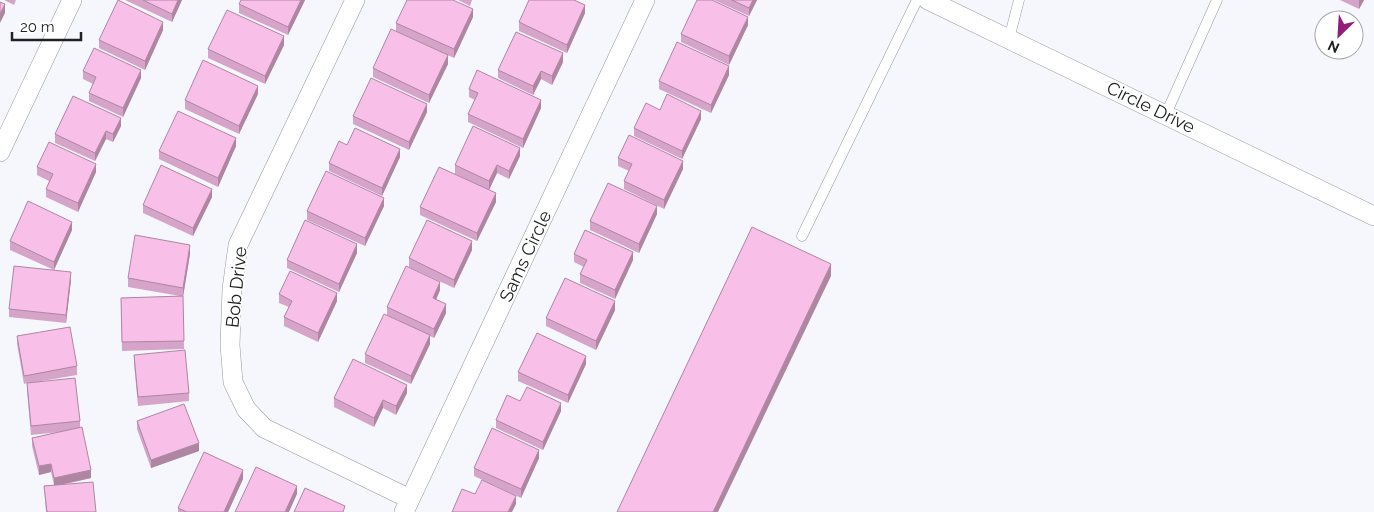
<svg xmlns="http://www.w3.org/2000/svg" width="1374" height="512" font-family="Raleway,sans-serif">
<rect width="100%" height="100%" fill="#f5f7fd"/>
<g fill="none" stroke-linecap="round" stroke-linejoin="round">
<defs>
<path id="service" d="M1009 39 1019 0
M1166 114 1217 0
M802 236 917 0"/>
<path id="minor" d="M355 0 238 245 232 289 230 345 233 382 246 409 264 428 410 499
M928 0 1374 216
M0 152 72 0
M404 512 645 0"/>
</defs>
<use href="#service" stroke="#96989e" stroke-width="11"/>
<use href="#minor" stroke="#96989e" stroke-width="20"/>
<use href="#service" stroke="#fff" stroke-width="10"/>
<use href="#minor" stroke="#fff" stroke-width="19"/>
</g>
<path fill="#d5a4c8" d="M4 0H16L14 5Z
M125 0H182L172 22Z
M305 0 288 35 239 13V4Z
M458 0H472L470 6Z
M714 0H757L749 16Z
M1340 0H1364L1359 9Z
M585 13 567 53 519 31V22Z
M473 17 454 58 396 31V23Z
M748 25 729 65 681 42V34Z
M163 30 145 70 99 48V40Z
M284 45 265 84 208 58V49Z
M563 62 552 85 541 79 533 95 498 78V70Z
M448 64 429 103 373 77V68Z
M83 71 141 78 123 117 89 101V93L93 84 83 79Z
M729 75 711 113 659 89V81Z
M469 89 541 108 523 148 468 122V114L475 100 469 97Z
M258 94 239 134 185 109V100Z
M660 110 701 119 682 159 634 136V128Z
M427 112 409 150 353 124V116Z
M121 126 113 142 106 139 95 161 55 143V134Z
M347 145 400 157 382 196 329 171V163Z
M236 146 218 187 159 159V151Z
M520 156 509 179 497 173 489 190 455 174V165Z
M618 158 683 169 664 209 624 189V181L629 171 618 166Z
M37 167 96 172 78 212 46 197V189L49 181 37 175Z
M212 197 193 236 143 213V205Z
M496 202 477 241 420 215V207Z
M384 206 365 246 307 220V211Z
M657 214 639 253 590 230V221Z
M72 230 54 270 71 280 66 323 9 317V309L54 270 10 250V241Z
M472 250 454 288 409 267V258Z
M357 253 339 292 287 268V260Z
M190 254 183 297 184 349 122 351 121 298 180 296 128 287V278Z
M574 254 633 260 615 299 580 283V274L584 267 574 262Z
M440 290 436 300 446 313 434 338 387 315V307Z
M279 294 337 301 318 342 284 326V317L289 307 279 303Z
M615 310 596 350 546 326V318Z
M17 336 77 366V375L30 383 80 421V427L91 478 62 485 96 512H46L44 486 54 485 51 472 39 475 32 446V438L60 432 31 435 27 391V383L24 384 17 344Z
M430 344 411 384 365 363V354Z
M134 355 189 393V401L138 406 134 363Z
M586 364 568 403 518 381V372Z
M407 393 396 415 383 408 374 427 334 407V398Z
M520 401 561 411 543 450 496 428V420Z
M137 421 199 451 151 468 137 429Z
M539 458 521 498 474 476V468Z
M243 479 228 512H178V508Z"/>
<path fill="#ae86a2" d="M178 0H182L172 22V14Z
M301 0H305L288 35V27Z
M753 0H757L749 16V8Z
M1359 0H1364L1359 9Z
M5 4V13L0 23V14Z
M585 5V13L567 53V45Z
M473 9V17L454 58V49Z
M748 17V25L729 65V56Z
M163 22V30L145 70V61Z
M284 36V45L265 84V76Z
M563 53V62L552 85V76Z
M448 55V64L429 103V95Z
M729 66V75L711 113V105Z
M141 70V78L123 117V108Z
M541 71V79L533 95V86Z
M258 86V94L239 134V126Z
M541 100V108L523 148V139Z
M427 104V112L409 150V142Z
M701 111V119L682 159V151Z
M121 118V126L113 142V134Z
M106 131V139L95 161V153Z
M236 138V146L218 187V178Z
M520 148V156L509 179V171Z
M400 149V157L382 196V188Z
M683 161V169L664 209V200Z
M96 164V172L78 212V203Z
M497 165V173L489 190V181Z
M212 189V197L193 236V228Z
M496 193V202L477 241V233Z
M384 198V206L365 246V238Z
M657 206V214L639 253V244Z
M72 222V230L54 270V262Z
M472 241V250L454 288V280Z
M357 244V253L339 292V284Z
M190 245V254L183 297V288Z
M633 252V260L615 299V290Z
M831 264V276L718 512H713Z
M71 272V280L66 323V315Z
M440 282V290L433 307V298Z
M337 293V301L318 342V333Z
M615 301V310L596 350V341Z
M446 304V313L434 338V329Z
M430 335V344L411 384V376Z
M586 356V364L568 403V395Z
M407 385V393L396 415V406Z
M383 400V408L374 427V418Z
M561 403V411L543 450V442Z
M199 443V451L151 468V460Z
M539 450V458L521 498V489Z
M51 464V472L39 475V466Z
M91 470V478L54 486V478Z
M243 470V479L228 512H224Z
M297 486V494L289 512H285Z
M516 496V504L512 512H508Z"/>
<path fill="#f8bfe8" stroke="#ae86a2" d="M118 0 163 22 145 61 99 40Z
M143 0H178L172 14Z
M241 0H301L288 27 239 4Z
M407 0H453L473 9 454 49 396 23Z
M529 0H574L585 5 567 45 519 22Z
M697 0H712L748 17 729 56 681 34Z
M732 0H753L749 8Z
M0 2 5 4 0 14Z
M227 10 284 36 265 76 208 49Z
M391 29 448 55 429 95 373 68Z
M516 32 563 53 552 76 541 71 533 86 498 70Z
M677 42 729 66 711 105 659 81Z
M94 48 141 70 123 108 89 93 96 77 83 71Z
M203 60 258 86 239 126 185 100Z
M477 70 541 100 523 139 468 114 478 93 469 89Z
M371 78 427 104 409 142 353 116Z
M667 94 701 111 682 151 634 128 646 103 660 110Z
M73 96 121 118 113 134 106 131 95 153 55 134Z
M178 111 236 138 218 178 159 151Z
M473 126 520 148 509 171 497 165 489 181 455 165Z
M355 128 400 149 382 188 329 163 339 141 347 145Z
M629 135 683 161 664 200 624 181 632 164 618 158Z
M49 142 96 164 78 203 46 189 53 174 37 167Z
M161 165 212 189 193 228 143 205Z
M439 167 496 193 477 233 420 207Z
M326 171 384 198 365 238 307 211Z
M608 183 657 206 639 244 590 221Z
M28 201 72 222 54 262 10 241Z
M305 220 357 244 339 284 287 260Z
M427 220 472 241 454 280 409 258Z
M752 227 831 264 713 512H617Z
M585 230 633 252 615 290 580 274 587 260 574 254Z
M135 235 190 245 183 288 128 278Z
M14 266 71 272 66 315 9 309Z
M406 266 440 282 433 298 446 304 434 329 387 307Z
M290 271 337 293 318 333 284 317 292 301 279 294Z
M565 278 615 301 596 341 546 318Z
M183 296 184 341 122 342 121 298Z
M384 314 430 335 411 376 365 354Z
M70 327 77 366 24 376 17 336Z
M537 333 586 356 568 395 518 372Z
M185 350 189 393 138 397 134 355Z
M353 359 407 385 396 406 383 400 374 418 334 398Z
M75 378 80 421 31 426 27 383Z
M527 387 561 403 543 442 496 420 507 395 520 401Z
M184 404 199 443 151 460 137 421Z
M82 427 91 470 54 478 51 464 39 466 32 438Z
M492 428 539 450 521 489 474 468Z
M204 452 243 470 224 512H187L178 508Z
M256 467 297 486 285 512H235Z
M482 480 516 496 508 512H452L462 489 475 494Z
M93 482 96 512H47L44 486Z
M305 488 345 506 343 512H294Z"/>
<g text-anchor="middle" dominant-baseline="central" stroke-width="4" stroke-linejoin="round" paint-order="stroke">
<g font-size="18" fill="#202123" stroke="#fff">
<text transform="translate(1151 107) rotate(26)">Circle Drive</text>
<text transform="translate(525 256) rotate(-65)">Sams Circle</text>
<text transform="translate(236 287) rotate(-84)">Bob Drive</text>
</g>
</g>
<g transform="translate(1339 35) rotate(205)"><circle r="24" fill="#ffffff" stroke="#a6a6a7"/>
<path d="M0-4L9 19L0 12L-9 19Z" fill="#911c7a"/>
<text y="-8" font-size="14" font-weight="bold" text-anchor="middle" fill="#202123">N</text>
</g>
<path d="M12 32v8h69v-8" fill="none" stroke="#202123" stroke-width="2.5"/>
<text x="20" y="32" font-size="15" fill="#202123" stroke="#ffffff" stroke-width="4" paint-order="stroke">20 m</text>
</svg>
